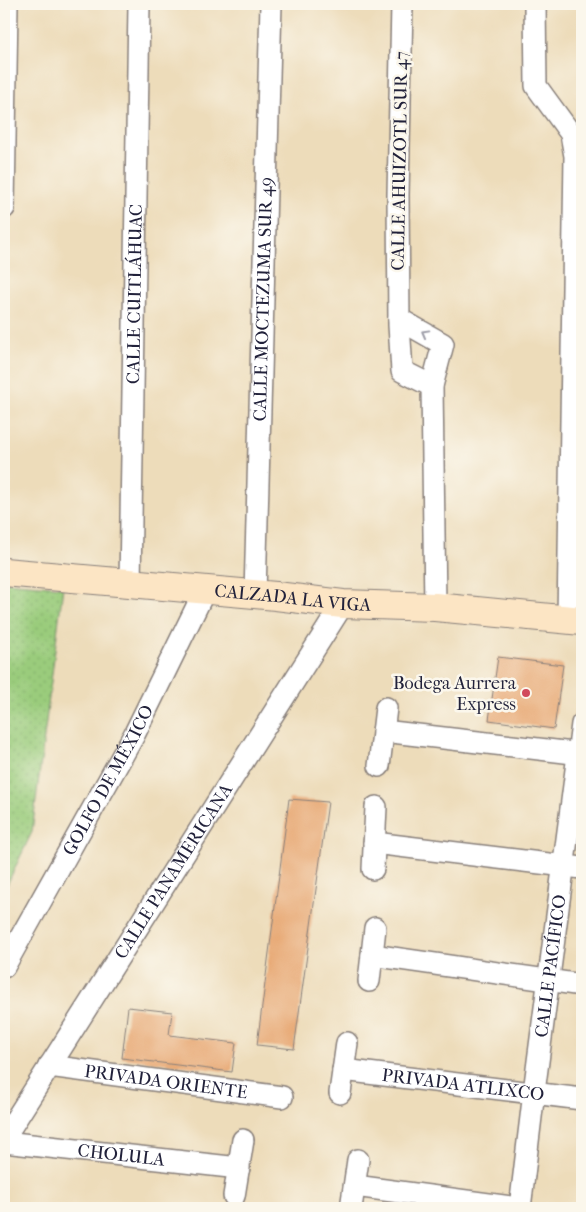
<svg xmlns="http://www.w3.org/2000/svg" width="586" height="1212" font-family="'IM FELL French Canon',serif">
<defs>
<pattern id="park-dots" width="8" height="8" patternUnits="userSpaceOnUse" patternTransform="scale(1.25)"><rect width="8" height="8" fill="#9acc7c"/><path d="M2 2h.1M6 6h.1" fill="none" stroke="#84af6c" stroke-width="1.8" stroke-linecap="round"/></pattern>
</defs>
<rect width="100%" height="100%" fill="#fbf7ec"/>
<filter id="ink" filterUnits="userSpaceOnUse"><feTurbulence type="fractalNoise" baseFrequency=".02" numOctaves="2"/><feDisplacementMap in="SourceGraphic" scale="10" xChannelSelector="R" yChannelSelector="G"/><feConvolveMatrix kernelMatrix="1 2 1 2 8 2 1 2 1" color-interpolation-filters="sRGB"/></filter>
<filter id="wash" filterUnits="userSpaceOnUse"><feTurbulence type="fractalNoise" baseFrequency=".0096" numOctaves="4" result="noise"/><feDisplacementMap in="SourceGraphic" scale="20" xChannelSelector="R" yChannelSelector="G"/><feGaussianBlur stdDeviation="1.12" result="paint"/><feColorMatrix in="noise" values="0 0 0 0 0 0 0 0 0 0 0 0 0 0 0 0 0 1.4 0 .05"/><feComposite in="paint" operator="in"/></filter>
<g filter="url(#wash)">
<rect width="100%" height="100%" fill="#eddcba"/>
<path fill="url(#park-dots)" stroke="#5e775c" d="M4 582 63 587 32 832 4 891Z"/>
<g id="blocks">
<path fill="#e8aa77" d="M498 657 563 665 554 729 489 720Z
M289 799 328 802 294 1049 257 1045Z
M128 1007 172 1012 169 1035 236 1043 232 1072 122 1058Z"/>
</g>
</g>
<g filter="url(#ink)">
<use href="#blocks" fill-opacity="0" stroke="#887f7a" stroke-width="1"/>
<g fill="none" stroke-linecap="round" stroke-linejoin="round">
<defs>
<g id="street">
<path d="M402 4 398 195 399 325 402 371 432 386"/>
<path d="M535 4 536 86 571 134 575 156 568 620"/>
<path d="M4 208 7 4"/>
<path d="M399 319 443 344 432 386 435 607"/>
<path id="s1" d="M130 584 139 4"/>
<path id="s2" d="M255 594 271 4"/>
<path d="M383 731 582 754"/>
<path d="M379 766 386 708"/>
<path d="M374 843 582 868"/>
<path d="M373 869 376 807"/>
<path d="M372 955 582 985"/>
<path id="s3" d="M4 967 134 735 205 590"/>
<path d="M369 981 375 928"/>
<path id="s4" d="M49 1066 282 1097"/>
<path id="s5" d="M343 1070 582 1099"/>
<path d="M340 1093 347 1043"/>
<path id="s6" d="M4 1138 343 604"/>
<path id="s7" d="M4 1142 239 1168"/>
<path d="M355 1186 519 1208"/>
<path d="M234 1196 243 1140"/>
<path d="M351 1208 358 1160"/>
<path id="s8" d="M520 1208 534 1092 582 724"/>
</g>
<g id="secondary">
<path id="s9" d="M4 572 276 596 343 604 435 607 582 621"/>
</g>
</defs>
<use href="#street" stroke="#887f7a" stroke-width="24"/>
<use href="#secondary" stroke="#887f7a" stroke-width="30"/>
<use href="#street" stroke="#fff" stroke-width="21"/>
<use href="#secondary" stroke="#fce5c4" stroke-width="28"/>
</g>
<defs><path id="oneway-chevron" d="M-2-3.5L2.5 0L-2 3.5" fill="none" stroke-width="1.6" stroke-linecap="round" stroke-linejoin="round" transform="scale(1.25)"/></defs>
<use stroke="#9c9ca7" href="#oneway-chevron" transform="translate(425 333) rotate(-151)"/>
</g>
<circle fill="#d1495b" stroke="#fbf7ec" stroke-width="2" cx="526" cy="693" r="5"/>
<g text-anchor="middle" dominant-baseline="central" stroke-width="5" stroke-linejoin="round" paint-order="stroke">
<g font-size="18" fill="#22223b" stroke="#fbf7ec">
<text transform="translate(400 161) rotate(-89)">CALLE AHUIZOTL SUR 47</text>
<text stroke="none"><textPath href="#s1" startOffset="290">CALLE CUITLÁHUAC</textPath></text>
<text stroke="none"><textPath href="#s2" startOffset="295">CALLE MOCTEZUMA SUR 49</textPath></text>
<text stroke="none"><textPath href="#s9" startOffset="290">CALZADA LA VIGA</textPath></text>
<text stroke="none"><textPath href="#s3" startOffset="214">GOLFO DE MÉXICO</textPath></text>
<text stroke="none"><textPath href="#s6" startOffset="316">CALLE PANAMERICANA</textPath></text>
<text stroke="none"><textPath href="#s8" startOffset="244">CALLE PACÍFICO</textPath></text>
<text stroke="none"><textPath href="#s4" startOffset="118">PRIVADA ORIENTE</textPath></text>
<text stroke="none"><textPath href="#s5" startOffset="121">PRIVADA ATLIXCO</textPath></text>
<text stroke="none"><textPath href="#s7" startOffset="118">CHOLULA</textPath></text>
</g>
<g font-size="18" fill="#22223b" stroke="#fbf7ec" text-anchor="end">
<text x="516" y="683">Bodega Aurrera<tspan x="516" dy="21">Express</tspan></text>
</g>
</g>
<rect width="586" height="1212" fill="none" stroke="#fbf7ec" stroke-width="20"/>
</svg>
